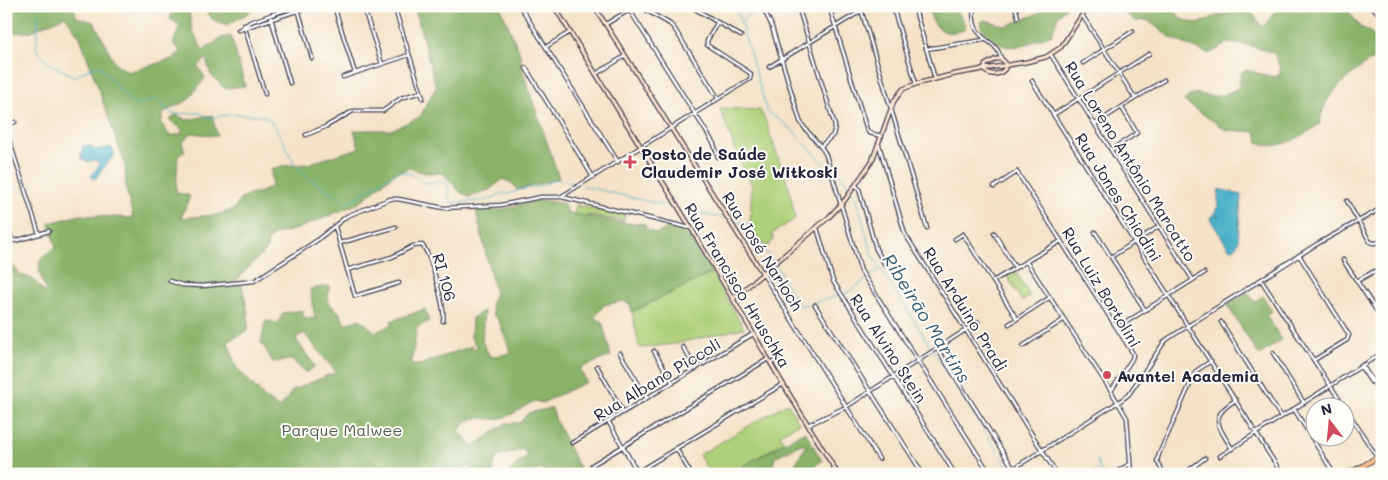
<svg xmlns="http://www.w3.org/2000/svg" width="1388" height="480" font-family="Mali,sans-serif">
<rect width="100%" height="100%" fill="#fdfcf7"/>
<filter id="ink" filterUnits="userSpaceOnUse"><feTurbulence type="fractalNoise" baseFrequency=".02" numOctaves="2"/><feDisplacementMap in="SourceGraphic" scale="10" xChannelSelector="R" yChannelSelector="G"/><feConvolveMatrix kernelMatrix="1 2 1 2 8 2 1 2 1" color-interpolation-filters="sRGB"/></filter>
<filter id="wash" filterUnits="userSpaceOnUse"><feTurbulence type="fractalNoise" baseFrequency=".0096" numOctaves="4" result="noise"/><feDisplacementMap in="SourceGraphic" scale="20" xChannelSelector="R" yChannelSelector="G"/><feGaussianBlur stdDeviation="1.12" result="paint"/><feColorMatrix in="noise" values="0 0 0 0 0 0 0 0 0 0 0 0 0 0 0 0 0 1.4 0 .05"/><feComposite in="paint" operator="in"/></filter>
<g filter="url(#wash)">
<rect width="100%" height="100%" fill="#f5e2c8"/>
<path fill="#aed079" stroke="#68795a" d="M720 108 760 110 764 117 790 191 795 219 771 234 774 239 767 247 757 238 750 223 752 185 738 158Z
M576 205 625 215 624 221 588 215 587 218 574 216Z
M1015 271 1030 296 1022 301 1007 276Z
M712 273 744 328 674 344 641 348 639 346 632 312Z
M788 403 799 423 780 434 784 442 729 474H710L699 455Z"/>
<path fill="#8ab269" stroke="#566a52" d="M6 6H74L76 17 94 22 115 63 128 72 172 59 181 51 173 44 180 25 170 19 173 6H188L192 29 203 51 221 38 231 36 245 86 224 88 211 75 206 59 198 66 205 78 188 100 164 112 161 123 170 136 180 134 183 130 170 120 176 115 187 120 212 115 217 136 191 133 182 143 185 151 178 155 176 192 190 196 181 218 217 215 234 209 241 199 252 194 261 192 272 186 271 170 281 166 308 164 359 148 354 130H391L420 117 436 87 414 6H500L520 54 523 72 559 178 517 190 513 184 503 179 489 190 469 197 460 192 443 173H425L409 168 395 173 359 203 297 229 276 234 268 240C267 254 264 252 256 260 249 267 242 275 235 282L237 285H242L248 313V330L228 342 236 367 266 399 280 408 293 390 336 372 304 333 295 338 315 366 306 373 292 360 273 362 261 342 266 321 278 323 283 313 303 310V317L315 319 310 289 329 286 328 303 339 312 345 324 360 319 375 332 392 325 391 321 425 309 429 321 417 327 411 365H419L472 346 475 349 477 347 471 338 472 318 484 311 482 341 490 357 511 353 499 321 493 315 491 303 495 293 476 211 501 210 537 200 563 203 568 213 623 223 644 224 648 230 656 234 666 229 667 226 685 232 712 273 632 312 630 304 623 301 604 305 594 318 602 321 611 356 580 368 586 382 542 403 534 401C523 407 511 417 498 419 478 420 474 411 459 431L473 447 506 423H520L528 413 552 408 556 421 582 474H546L542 469 522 474H506L527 456 523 449 497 457 493 466 494 474 487 471 485 474H476L468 466 457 474H6V258L20 274 34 280 44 292 46 290C38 271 33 258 56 248L49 223 80 215 133 218 126 188 125 164 80 37 65 16 29 32 6 33Z
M203 6H254L248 13 227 25 213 20Z
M927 6H955L966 27 964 30C941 37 934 28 927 6Z
M1046 6H1067L1058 16 1052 34C1022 46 1004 58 981 27L982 21 985 20 1006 26 1037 14Z
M1118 6H1172L1181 19 1199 24C1210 18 1215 16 1226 14 1230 13 1233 10 1237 9 1250 6 1256 18 1262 27L1268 21 1279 6H1345L1360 27 1370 31 1377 38 1382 46V53C1358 69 1322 91 1320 124 1302 135 1280 153 1258 142L1256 132 1226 130 1184 101C1197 86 1203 99 1217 96 1224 95 1233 91 1239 87L1241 73 1245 70 1274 77 1280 75V68L1274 53 1248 45 1230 42 1209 54 1173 39 1147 20 1135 21C1129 15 1123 13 1118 6Z
M1248 292 1254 302 1263 296 1272 311 1266 315 1282 340 1259 355 1227 305Z
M805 431 822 461 801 474 793 468 806 446 801 444 775 457 771 474H729Z"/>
<path fill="#49b0c8" stroke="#366982" d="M83 146H92L94 150 111 147 115 154 95 179 91 176 100 164 95 160 88 162 82 159 81 155Z
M1219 189 1241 195 1238 243 1234 249H1231L1228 247 1211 221 1210 217 1213 215 1219 217 1214 213 1219 204 1218 199Z"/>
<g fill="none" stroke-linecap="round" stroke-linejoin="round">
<path stroke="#49b0c8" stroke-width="1" d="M736 6 767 111C771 116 775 116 780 120 797 132 810 150 825 165
M767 7 770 6
M39 11 36 49 46 61 75 77 90 68 99 66C113 78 120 95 136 105L156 99 172 114 200 113 210 118 230 114
M741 24 747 16 759 10
M234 114 265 116 274 125 284 143 294 163 308 178 348 203C358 197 390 173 400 172 409 171 418 178 425 183L437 182 448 183 450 202 456 203 488 200 502 193 509 194 519 190 540 186 556 179 576 184
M835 170 841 175 856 197 872 255 1012 474
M583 186 663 205
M684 210 724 218
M731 220 748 224 773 262
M777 268 799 306 846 294 880 269
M1097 460 1100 471
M227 470 229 474
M1077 474H1080
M1088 474C1094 472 1100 469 1104 474"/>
</g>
</g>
<g filter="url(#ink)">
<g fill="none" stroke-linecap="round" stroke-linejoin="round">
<defs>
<path id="street" d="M334 6 355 73
M363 6 382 64
M394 6 423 98
M520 6 618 162
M627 6 714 144 718 157
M639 6 670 24 674 28 718 98
M690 6 741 36
M762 6 771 24 800 121C807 134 820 142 826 155L861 271 990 474
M798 6 835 126 833 135 821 146
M829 6 867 130 869 133 882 136
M860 6 927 228
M914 6 935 79
M974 6C969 44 997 36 1001 59
M1015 6 1018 17
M985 7 987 6
M298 9 312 58
M894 11 916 84
M270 15 290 83
M1082 15 1135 98
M606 24 629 10
M244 25 265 94
M238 30 312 6
M239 30 250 22 297 6
M546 47 570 32
M926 49 984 40
M1051 55 1193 280
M1083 63 1133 31
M769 67 861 11
M526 68 593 177
M596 74 625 56
M343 77 409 55
M1032 81 1282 474
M1053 115 1149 54
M1095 124 1164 80
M6 125 15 122
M6 130 39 234
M306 135 325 127 353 111H383L401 98 421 92
M879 145 905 234 1057 474
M1111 150 1137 133 1122 108
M856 185 859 189 876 249 885 265
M994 187 1017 172 1132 352 1133 355 1132 359 1111 391 1127 418 1131 474
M562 196 750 79 751 74 747 71 707 45V41L717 23
M1347 201 1370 242 1374 243 1382 242
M6 221 12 239 15 241 49 231
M335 227 355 296 399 283
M817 228 833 281 955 474
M1095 232 1145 310
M994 233 1015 267
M955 239 963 234 1017 319
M340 243 396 227
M1299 255 1349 335 1347 340 1314 360
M1111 257 1158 227
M1343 260 1382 319
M1026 261 1111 391
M347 270 392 257 413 246 422 245C430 252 446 310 443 321
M763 274 879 459
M1261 280 1345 408
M170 281 182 285 202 286 254 281 316 241 347 216 390 199H398L444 208 501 205 541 197H562L690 228
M993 281 1061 241
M1357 281 1382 267
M815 305 923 474
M1221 322 1281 417
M1009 324 1049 298
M1117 328 1204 273
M1023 346 1063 320
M683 347 696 369
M937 348 1013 468
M654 351 673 383
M620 353 647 398
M1273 353 1304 403
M771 363 781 358
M1362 365 1381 394
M597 366 623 412
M1361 367 1371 382
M1294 409 1334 474
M1346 409 1377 457
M608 421 637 471
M808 425 846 407 978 322
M572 443 753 334
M676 448 691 474
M1232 449C1218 425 1208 417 1236 400
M1220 456 1382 353
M592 465 768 359
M1233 472 1234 474
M634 474 783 384
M1005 474 1123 399 1129 394 1165 341 1169 338 1317 244 1382 208
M1113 474 1130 464
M1164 474 1157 461 1159 454 1196 371 1211 361
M1184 474 1205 458"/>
<path id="secondary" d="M554 6 691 228 783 384 838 474
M594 6 763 274
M1372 6 1382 17
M996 59H1001L1005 62V69C999 75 992 76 985 71V65Z
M733 299 829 217 845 200 872 161 894 101 903 89 916 84 955 74 1026 62 1046 57 1061 47 1088 6"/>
<path id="primary" d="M1347 474 1363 466 1382 454"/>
</defs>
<use href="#street" stroke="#423f50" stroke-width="5"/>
<use href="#secondary" stroke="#423f50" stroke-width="5.5"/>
<use href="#primary" stroke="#423f50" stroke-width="6"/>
<use href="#street" stroke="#fff" stroke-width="2.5"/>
<use href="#secondary" stroke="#fde4d0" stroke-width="3"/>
<use href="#primary" stroke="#f9bc8a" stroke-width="4"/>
</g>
</g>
<g fill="#d1495b" stroke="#fdfcf7" stroke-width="2">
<path d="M627.5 154.5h5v5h5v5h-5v5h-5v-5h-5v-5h5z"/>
<circle cx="1107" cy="375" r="5"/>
</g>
<g text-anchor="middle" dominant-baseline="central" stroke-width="4" stroke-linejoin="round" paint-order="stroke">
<g font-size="16" font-weight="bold" fill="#22223b" stroke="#fdfcf7" text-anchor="start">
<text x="641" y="153">Posto de Saúde<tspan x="641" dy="18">Claudemir José Witkoski</tspan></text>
<text x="1117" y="375">Avante! Academia</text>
</g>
<g font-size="16" fill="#22223b" stroke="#fdfcf7">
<text transform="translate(1131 161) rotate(58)">Rua Loreno Antônio Marcatto</text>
<text transform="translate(1119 197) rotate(58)">Rua Jones Chiodini</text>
<text transform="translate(763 251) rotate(58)">Rua José Narloch</text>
<text transform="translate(445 277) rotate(74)">RI 106</text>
<text transform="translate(738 285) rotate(59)">Rua Francisco Hruschka</text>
<text transform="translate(1102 287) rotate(59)">Rua Luiz Bortolini</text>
<text transform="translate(966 309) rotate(58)">Rua Arduino Pradi</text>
<text transform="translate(889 348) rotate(57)">Rua Alvino Stein</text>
<text transform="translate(657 379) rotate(-31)">Rua Albano Piccoli</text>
</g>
<g font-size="16" fill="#535f51" stroke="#fdfcf7">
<text x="342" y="429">Parque Malwee</text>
</g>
<g font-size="18" font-style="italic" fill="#325b73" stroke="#fdfcf7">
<text transform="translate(927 318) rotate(58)">Ribeirão Martins</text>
</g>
</g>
<rect width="1388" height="480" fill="none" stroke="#fdfcf7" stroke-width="25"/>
<g transform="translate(1330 422) rotate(344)"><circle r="24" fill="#fdfcf7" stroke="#a5a5ac"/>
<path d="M0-4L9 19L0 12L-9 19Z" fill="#d1495b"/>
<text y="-8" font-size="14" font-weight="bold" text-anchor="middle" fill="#22223b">N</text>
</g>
</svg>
